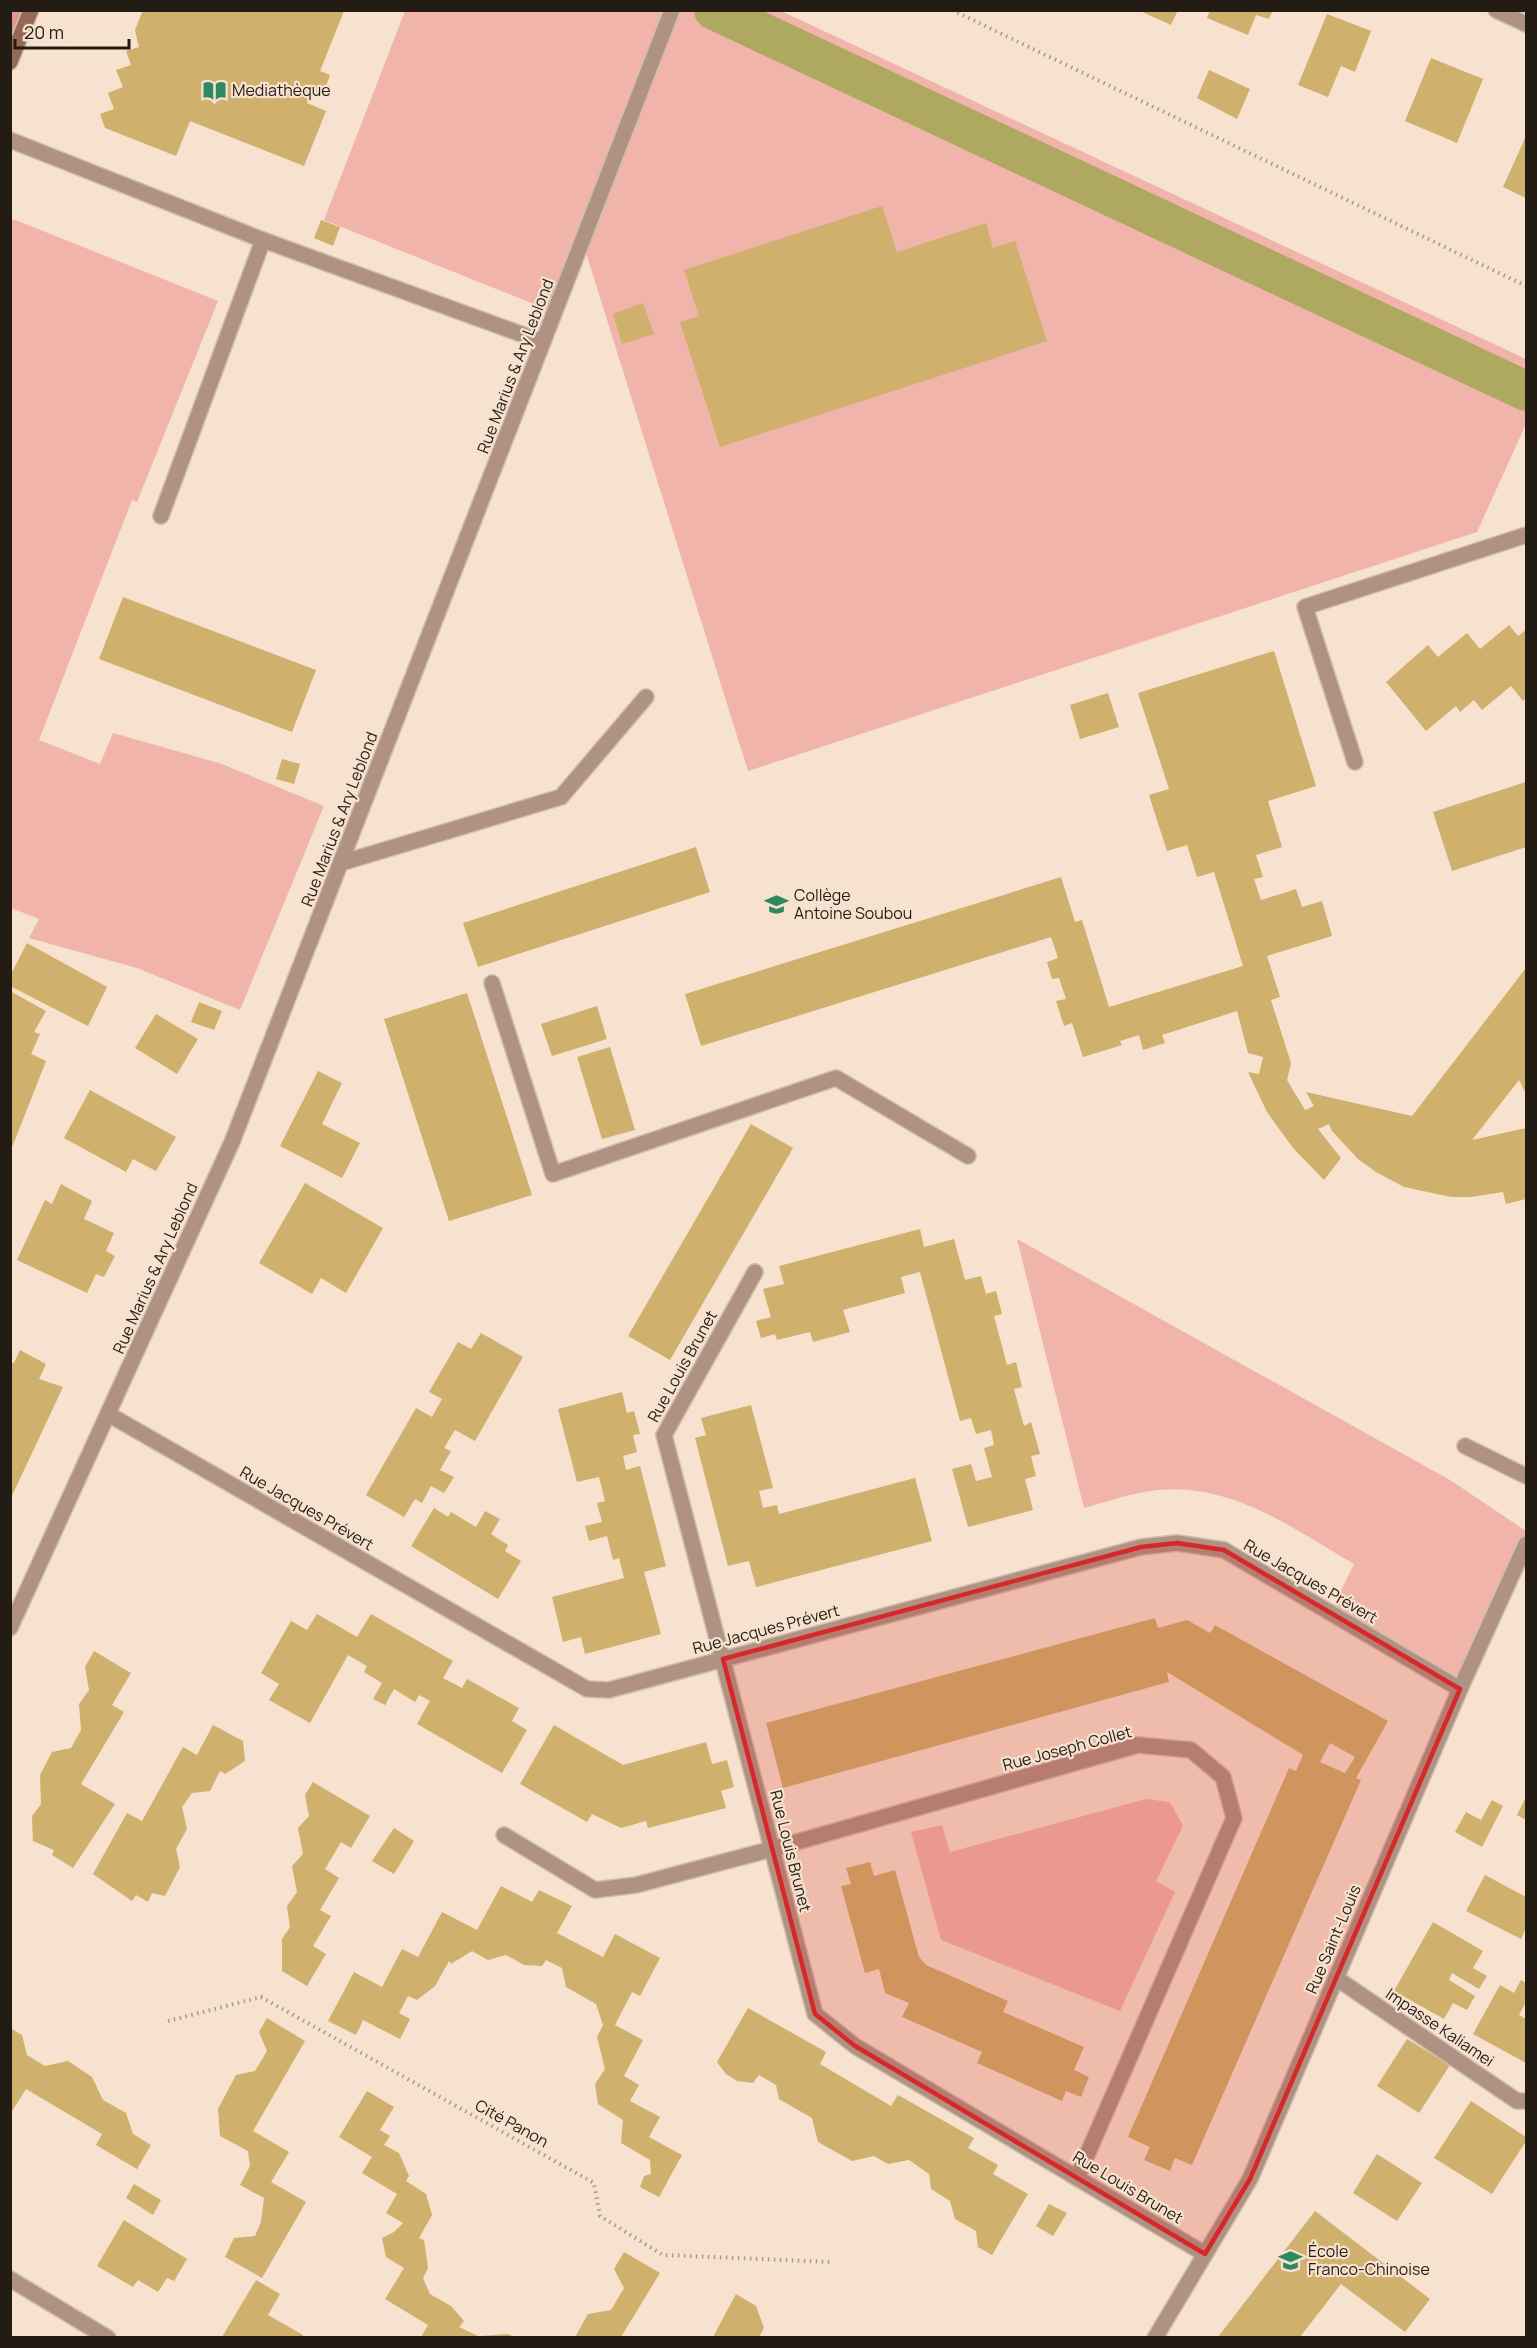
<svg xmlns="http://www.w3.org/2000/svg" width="1537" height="2348" font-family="Manrope,sans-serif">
<rect width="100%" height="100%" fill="#f6e2ce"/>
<path fill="#f0b4aa" d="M405 11H781L1526 359V424L1477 532 748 771 583 243 554 312 324 220Z
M13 219 218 301 137 502 132 500 39 740 100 764 113 733 222 764 324 806 240 1010 137 968 29 938 39 919 11 908 10 226Z
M1017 1239 1450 1480 1526 1531V1544L1460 1689 1330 1613 1354 1564C1286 1524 1221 1475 1138 1493 1120 1497 1102 1503 1084 1508Z
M1146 1799 1170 1802 1183 1826 1156 1881 1175 1892 1120 2011 941 1940 911 1832 942 1825 950 1852Z"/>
<path fill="#e2978b" d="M11 11H31L11 62Z"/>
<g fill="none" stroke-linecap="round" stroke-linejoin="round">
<path stroke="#aea861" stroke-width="40" d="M714 10 1526 391"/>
</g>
<path fill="#cfb06d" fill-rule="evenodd" d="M143 10 344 11 320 71 330 75 322 97 311 93 307 103 326 111 304 166 190 121 176 156 105 128 100 114 114 109 108 93 123 87 116 70 131 65 126 51 139 47 135 30Z
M1138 10H1178L1171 25Z
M1210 10H1273L1269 19 1256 15 1248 35 1207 18Z
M1327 14 1371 31 1355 72 1341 66 1328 97 1298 85Z
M1431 58 1483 79 1457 143 1405 121Z
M1209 70 1250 89 1237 119 1197 98Z
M1526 136V198L1503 187Z
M882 206 897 252 986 223 993 248 1015 241 1047 341 720 447 680 322 699 316 684 270Z
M321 220 340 227 333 246 314 238Z
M643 303 654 334 622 344 613 314Z
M123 597 316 670 292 732 99 659Z
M1509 625 1518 636 1526 630V698L1523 701 1511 686 1482 710 1474 700 1460 712 1456 706 1426 731 1386 682 1428 645 1438 657 1467 633 1480 649Z
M1274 651 1316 786 1268 801 1282 847 1256 855 1263 877 1254 879 1261 900 1296 889 1302 907 1322 901 1332 936 1267 956 1280 997 1271 1000 1291 1063 1287 1080 1305 1110 1314 1106 1306 1092 1412 1116 1526 968V1094L1519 1080 1472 1140 1526 1128V1199L1506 1204 1503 1192 1471 1197H1451L1404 1187 1376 1172 1358 1159 1332 1131 1329 1124 1318 1129 1341 1158 1324 1180 1293 1148 1267 1112 1248 1072 1259 1074 1263 1057 1248 1053 1237 1011 1162 1035 1165 1043 1143 1050 1139 1035 1120 1041 1122 1045 1083 1057 1072 1023 1064 1026 1056 1001 1066 999 1059 978 1052 979 1047 962 1058 958 1051 937 701 1046 685 994 1061 877 1075 922 1082 920 1109 1007 1243 966 1214 872 1197 877 1187 845 1167 851 1149 795 1169 789 1138 693Z
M1108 693 1119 727 1080 739 1070 705Z
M282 759 300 764 294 784 276 779Z
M1526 782V847L1452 871 1433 812Z
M696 847 710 892 478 967 463 923Z
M27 943 107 987 88 1026 10 986V976Z
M10 991 46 1011 34 1032 40 1034 31 1054 46 1061 11 1150Z
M467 993 532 1195 449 1221 384 1019Z
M199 1002 222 1011 214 1030 191 1022Z
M597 1006 607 1039 552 1056 541 1024Z
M156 1014 198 1039 177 1074 135 1048Z
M610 1047 635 1130 602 1139 577 1057Z
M318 1071 342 1083 322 1124 360 1143 342 1178 280 1146Z
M90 1090 176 1137 156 1171 133 1159 126 1172 64 1138Z
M751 1124 793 1148 670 1360 628 1336Z
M305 1183 383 1228 346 1293 321 1278 312 1294 259 1263Z
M61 1184 92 1201 84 1219 114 1233 106 1251 115 1256 104 1277 96 1274 87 1293 17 1260 45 1200 52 1204Z
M920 1229 924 1247 954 1239 965 1280 981 1276 986 1294 996 1291 1002 1314 994 1316 1007 1365 1016 1362 1022 1387 1014 1389 1024 1426 1031 1422 1040 1454 1031 1456 1036 1476 1025 1479 1033 1510 968 1527 952 1469 971 1464 976 1481 992 1477 984 1448 994 1445 991 1430 976 1434 971 1418 960 1421 920 1272 901 1277 905 1293 843 1310 850 1332 813 1342 810 1332 777 1340 775 1334 761 1338 756 1321 771 1317 763 1289 784 1284 779 1266Z
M481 1333 523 1357 475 1441 455 1430 444 1448 451 1451 440 1470 454 1477 444 1493 431 1486 422 1503 415 1499 404 1517 366 1495 416 1408 432 1417 442 1399 429 1392 458 1342 471 1349Z
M20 1350 46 1364 39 1379 63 1387 10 1500V1362L14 1363Z
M622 1392 627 1413 634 1411 640 1434 633 1435 637 1452 623 1456 626 1470 640 1466 666 1566 644 1572 661 1634 585 1654 581 1637 563 1642 552 1597 624 1578 619 1558 613 1560 607 1536 589 1541 585 1526 602 1522 597 1503 605 1501 599 1477 577 1482 558 1409Z
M751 1405 773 1488 759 1491 763 1508 777 1505 779 1514 915 1478 932 1541 756 1587 749 1561 728 1566 695 1438 706 1435 701 1418Z
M434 1508 448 1517 451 1512 476 1527 485 1511 500 1519 491 1534 508 1545 505 1551 521 1561 498 1599 411 1546Z
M317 1614 357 1637 371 1614 453 1661 443 1678 462 1688 467 1679 519 1708 512 1721 527 1730 502 1773 417 1724 430 1701 419 1695 415 1702 394 1689 385 1705 373 1699 382 1683 364 1672 367 1666 348 1655 310 1723 269 1700 279 1684 261 1673 291 1621 307 1630Z
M1155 1618 1158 1628 1187 1620 1210 1633 1215 1625 1388 1721 1356 1778 1361 1780 1192 2165 1175 2158 1170 2171 1144 2160 1150 2147 1128 2137 1289 1768 1296 1771 1303 1755 1167 1672 1169 1682 783 1788 766 1723ZM1330 1743 1355 1757 1345 1773 1320 1762Z
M94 1651 131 1673 112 1705 124 1712 81 1784 115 1804 73 1868 52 1855 54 1850 33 1841 32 1816 41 1804 40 1775 52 1752 71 1748 81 1730 79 1704 89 1690 85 1667Z
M213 1725 243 1741 245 1761 225 1774 220 1771 210 1791 192 1793 182 1807 187 1829 176 1849 180 1867 165 1896 152 1893 148 1902 136 1895 132 1901 93 1874 127 1813 142 1821 183 1747 197 1755Z
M554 1725 623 1765 706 1742 712 1764 727 1760 734 1787 721 1791 726 1808 648 1828 646 1821 621 1828 592 1814 587 1822 520 1784Z
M313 1782 370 1816 351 1848 341 1842 325 1869 339 1878 320 1910 331 1916 313 1946 326 1954 307 1986 282 1971V1939L290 1927 287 1906 297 1892 292 1866 303 1854 298 1828 309 1816 305 1795Z
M1525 1799 1526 1800V1820L1517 1815Z
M1492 1800 1503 1806 1482 1847 1455 1832 1466 1812 1481 1820Z
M394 1828 414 1841 394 1874 372 1861Z
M870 1862 874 1876 895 1870 919 1957 926 1965 1008 2001 1003 2012 1084 2047 1074 2070 1089 2077 1081 2097 1066 2091 1062 2101 977 2063 982 2052 902 2017 909 2003 885 1993 879 1969 865 1973 841 1886 851 1884 846 1868Z
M1485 1875 1526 1897V1928L1521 1939 1466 1911Z
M501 1886 532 1902 539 1890 572 1906 557 1933 603 1957 615 1934 660 1958 640 1996 632 1992 615 2025 643 2040 624 2076 639 2085 630 2101 660 2117 649 2137 682 2155 659 2197 640 2187 644 2176 651 2174 650 2160 621 2143 623 2120 598 2104 595 2084 605 2069 597 2037 603 2025 596 2004 566 1987 562 1968 546 1960 542 1966 524 1965 506 1955 488 1960 472 1951 451 1964 449 1961 435 1986 417 2000 408 1996 399 2013 410 2019 400 2039 363 2020 356 2035 328 2021 354 1972 382 1987 402 1949 418 1957 442 1912 477 1930Z
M1433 1922 1483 1951 1473 1968 1487 1976 1479 1989 1452 1973 1449 1980 1475 1996 1467 2010 1453 2003 1444 2019 1394 1991Z
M1521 1980 1526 1983V2002L1519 2015 1526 2019V2063L1473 2034 1500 1985 1514 1993Z
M748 2008 826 2052 820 2064 891 2106 898 2095 974 2138 968 2148 998 2165 993 2174 1028 2194 992 2255 978 2247 976 2231 955 2219 950 2201 931 2189 929 2174 909 2160 888 2164 874 2156 852 2161 818 2142 812 2118 779 2099 776 2085 759 2075 753 2083 737 2081 726 2074 717 2062Z
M267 2018 305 2041 253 2131 289 2152 271 2182 306 2202 262 2278 225 2257 234 2238 255 2236 261 2222 264 2198 240 2185 250 2166 248 2151 220 2136 218 2109 236 2075 255 2071 267 2051 259 2032Z
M10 2028 22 2035 27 2055 45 2066 68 2061 92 2077 103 2100 126 2113 133 2134 151 2145 137 2169 96 2145 102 2134 26 2089 12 2111 10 2110Z
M1407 2039 1450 2065 1419 2113 1377 2086Z
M367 2091 394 2107 380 2130 390 2136 384 2145 399 2153 409 2176 406 2181 426 2194 432 2215 419 2238 424 2240 428 2268 423 2278 430 2294 451 2306 464 2321 459 2327 480 2337V2336L508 2334 515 2337H421L428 2325 385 2299 404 2268 386 2257 382 2238 394 2232 403 2223 386 2213 397 2194 362 2173 372 2157 339 2137Z
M1471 2101 1526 2137V2141L1492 2194 1434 2158Z
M1377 2154 1422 2183 1397 2221 1353 2193Z
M134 2184 161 2200 153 2215 126 2198Z
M1049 2204 1067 2213 1053 2236 1036 2226Z
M1315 2211 1430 2299 1405 2332 1341 2284 1300 2337H1218Z
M124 2220 187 2259 174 2281 167 2278 158 2292 138 2280 133 2287 97 2266Z
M624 2252 660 2273 621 2337H575L588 2314 611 2310 624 2288 614 2269Z
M256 2280 280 2294 268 2315 303 2335 302 2337H222Z
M736 2294 756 2306 764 2328 759 2337H713Z"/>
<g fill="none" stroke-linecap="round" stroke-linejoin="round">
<defs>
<path id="service" d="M161 516 263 240
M1355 762 1305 607 1526 535
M341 863 561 797 646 697
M492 983 553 1174 836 1078 968 1156
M1465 1446 1526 1476
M1336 1978 1517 2101H1526
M10 2279 108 2338"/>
<path id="minor" d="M1496 10 1526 24
M10 140 263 240 543 342
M755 1272 664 1435 815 2014 855 2046 1205 2254
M108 1414 587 1689 609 1690 1141 1547 1177 1543 1224 1550 1460 1689
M504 1835 595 1890 636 1885 772 1849 1138 1745 1191 1750 1223 1777 1234 1818 1077 2178"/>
<path id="tertiary" d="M10 1628 232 1142 672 10
M1155 2338 1250 2179 1460 1689 1526 1544"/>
<path id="secondary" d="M10 62 31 10"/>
</defs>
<use href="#service" stroke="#d0bead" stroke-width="18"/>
<use href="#minor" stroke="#d0bead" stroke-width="18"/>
<use href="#tertiary" stroke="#d0bead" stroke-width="18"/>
<use href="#secondary" stroke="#d0bead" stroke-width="18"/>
<path stroke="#a8998a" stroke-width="4" stroke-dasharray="1.5 4.5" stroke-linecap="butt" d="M952 10 1526 286
M168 2021 261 1997 594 2183 600 2216 663 2255 831 2262"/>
<use href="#service" stroke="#b09283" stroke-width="15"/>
<use href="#minor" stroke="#b09283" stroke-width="15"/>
<use href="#tertiary" stroke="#b09283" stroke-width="15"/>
<use href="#secondary" stroke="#946a54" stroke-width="15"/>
</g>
<path fill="#d62828" fill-opacity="0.2" stroke="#d62828" stroke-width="4.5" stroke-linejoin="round" d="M1177 1543 1224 1550 1460 1689 1250 2179 1205 2254 855 2046 815 2014 723 1659 1141 1547Z"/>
<defs>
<symbol id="library-bare" viewBox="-9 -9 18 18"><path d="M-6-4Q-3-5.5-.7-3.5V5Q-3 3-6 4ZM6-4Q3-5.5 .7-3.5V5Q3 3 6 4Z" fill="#2c8960" stroke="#f6e2ce" stroke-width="2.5" paint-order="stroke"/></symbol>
<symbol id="school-bare" viewBox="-9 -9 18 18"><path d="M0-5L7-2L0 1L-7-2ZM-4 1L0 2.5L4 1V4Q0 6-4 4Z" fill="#2c8960" stroke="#f6e2ce" stroke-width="2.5" paint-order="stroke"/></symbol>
</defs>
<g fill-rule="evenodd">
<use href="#library-bare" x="198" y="74" width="33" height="33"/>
<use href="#school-bare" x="760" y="888" width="33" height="33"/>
<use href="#school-bare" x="1274" y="2244" width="33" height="33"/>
</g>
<g text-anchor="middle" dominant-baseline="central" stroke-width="4.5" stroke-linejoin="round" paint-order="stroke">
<g font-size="16" fill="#231c15" stroke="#f6e2ce" text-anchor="start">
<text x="232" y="90">Mediathèque</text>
<text x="794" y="895">Collège<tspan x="794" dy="18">Antoine Soubou</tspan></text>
<text x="1308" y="2251">École<tspan x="1308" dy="18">Franco-Chinoise</tspan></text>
</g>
<g font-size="16" fill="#231c15" stroke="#f6e2ce">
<text transform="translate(515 366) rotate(-69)">Rue Marius &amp; Ary Leblond</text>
<text transform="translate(339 819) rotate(-69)">Rue Marius &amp; Ary Leblond</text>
<text transform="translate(155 1268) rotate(-66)">Rue Marius &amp; Ary Leblond</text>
<text transform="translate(682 1366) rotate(-61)">Rue Louis Brunet</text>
<text transform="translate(307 1508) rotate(30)">Rue Jacques Prévert</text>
<text transform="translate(1311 1581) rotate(30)">Rue Jacques Prévert</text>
<text transform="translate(766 1629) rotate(-15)">Rue Jacques Prévert</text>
<text transform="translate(1067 1748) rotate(-15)">Rue Joseph Collet</text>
<text transform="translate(791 1851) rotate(76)">Rue Louis Brunet</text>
<text transform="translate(1333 1939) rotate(-67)">Rue Saint-Louis</text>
<text transform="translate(1440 2027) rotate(34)">Impasse Kaliamei</text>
<text transform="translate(512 2123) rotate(29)">Cité Panon</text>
<text transform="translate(1128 2187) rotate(31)">Rue Louis Brunet</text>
</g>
</g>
<rect width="1537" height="2348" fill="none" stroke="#231c15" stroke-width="24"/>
<path d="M15 39v9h114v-9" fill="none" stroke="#231c15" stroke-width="3"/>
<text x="24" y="39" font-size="18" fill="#231c15" stroke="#f6e2ce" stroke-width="4.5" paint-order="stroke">20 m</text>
</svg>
